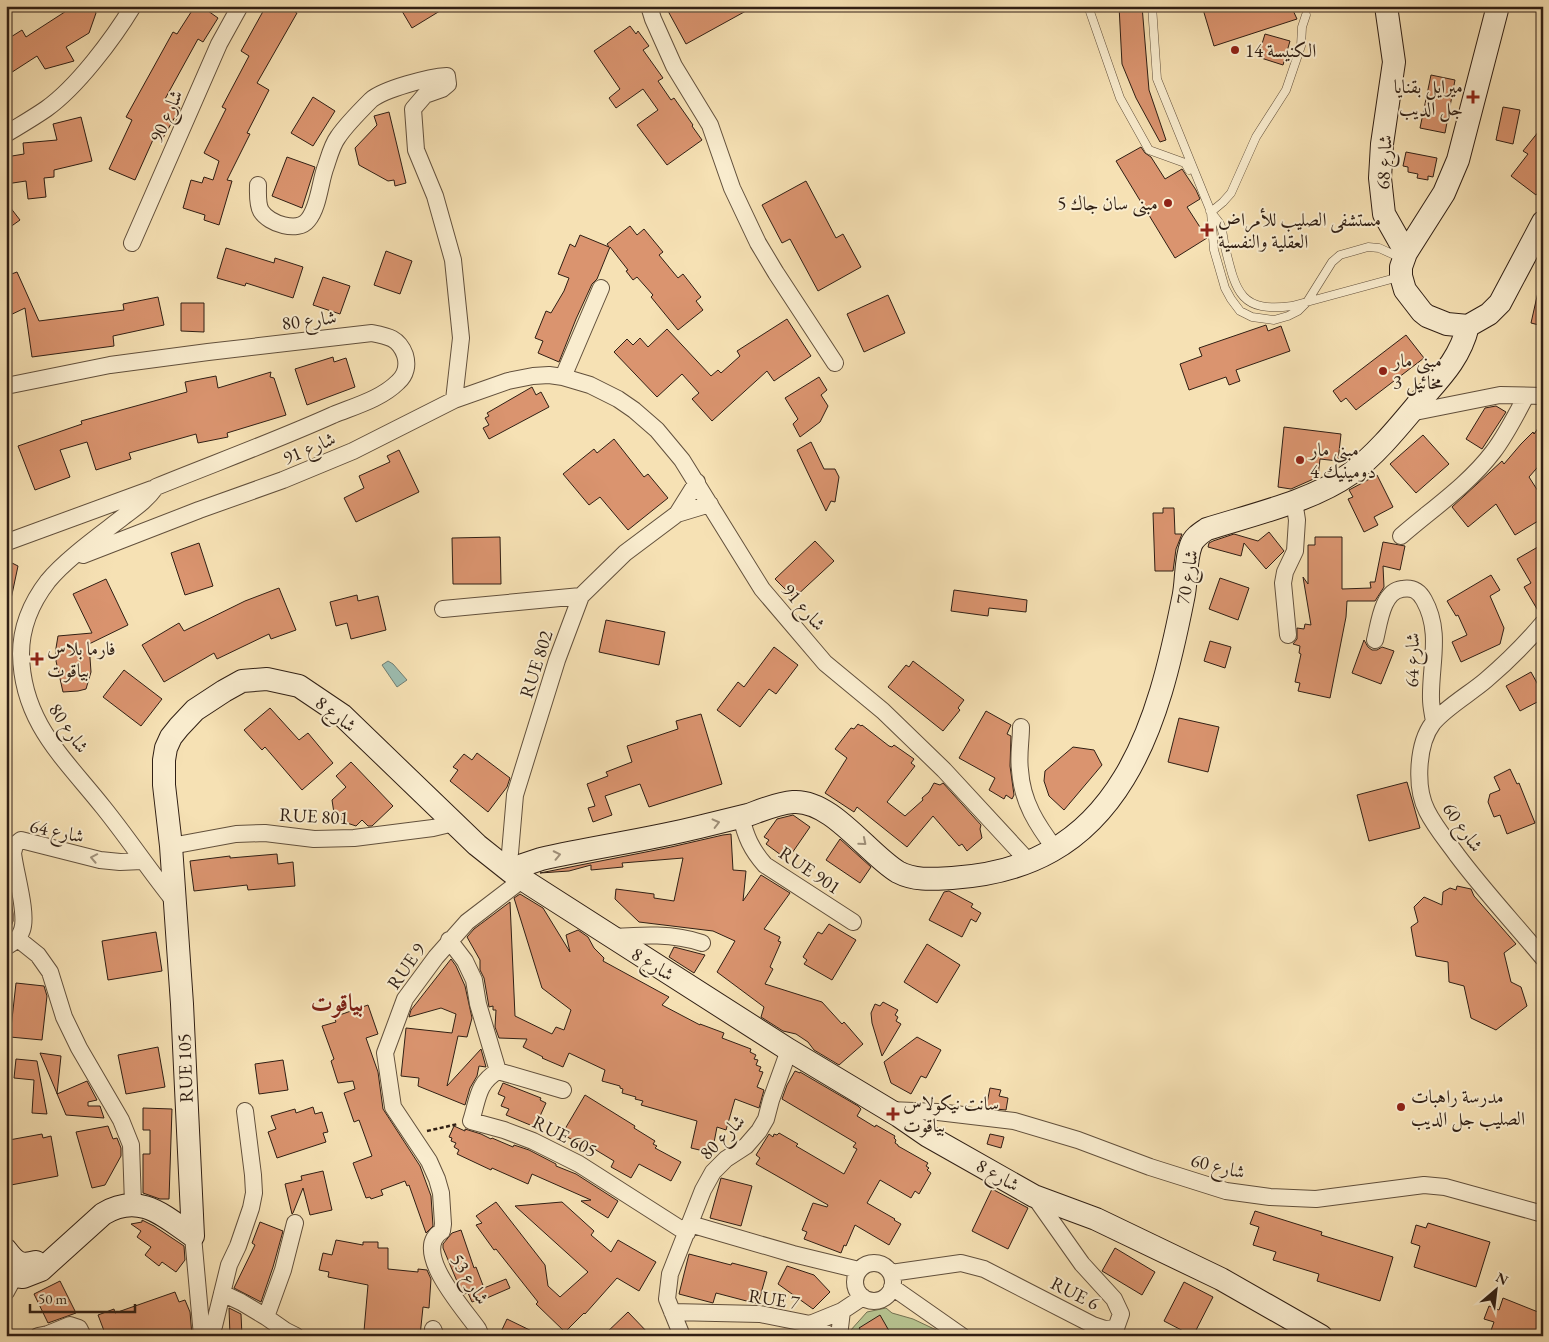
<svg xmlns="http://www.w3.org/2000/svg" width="1549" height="1342" font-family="'EB Garamond',Amiri,serif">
<rect width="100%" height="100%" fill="#f6e1b4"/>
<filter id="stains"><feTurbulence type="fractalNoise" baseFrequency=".004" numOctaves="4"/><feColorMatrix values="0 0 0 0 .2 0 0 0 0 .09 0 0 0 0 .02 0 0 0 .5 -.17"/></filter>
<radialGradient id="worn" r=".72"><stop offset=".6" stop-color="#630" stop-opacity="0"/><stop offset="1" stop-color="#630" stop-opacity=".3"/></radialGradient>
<path fill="#b7c491" stroke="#747252" d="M886 1308 892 1313 913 1319 949 1336H852L850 1331 867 1312Z"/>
<path fill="#9dbdb1" stroke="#717e72" d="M388 661 393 664 407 680 397 687 382 665Z"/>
<path fill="#da946f" stroke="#301f14" d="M74 6H92L96 13 89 33 66 47 74 61 45 69 37 56 6 76V40L22 30 26 37Z
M195 6H201L218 18 203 42 198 39 165 99 180 108 163 138 156 133 135 180 109 169 132 120 126 117 173 32 177 34Z
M266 6H300L295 12 297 13 257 83 269 90 247 133 250 134 227 180 232 181 219 225 204 220 205 215 183 208 191 180 202 183 204 177 213 180 219 161 204 153 226 109 222 107 249 56 241 51Z
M399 6H448L412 28Z
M677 6H755L686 44 668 11Z
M1119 6H1142L1149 90 1166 140 1160 142 1136 98 1122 64Z
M1202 6H1291L1297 19 1214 46Z
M630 26 636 34 638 31 649 46 643 50 663 78 658 81 671 100 674 98 693 125 692 126 702 140 667 165 637 125 658 110 643 89 616 108 609 98 620 89 594 51Z
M1265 34 1290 41 1283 65 1258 57Z
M1431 75 1455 80 1445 133 1420 128Z
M313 97 335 111 313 146 291 133Z
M1503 107 1520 110 1513 144 1496 140Z
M389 112 406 183 395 186 394 180 388 181 359 165 355 148 377 125 374 116Z
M81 117 92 161 54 170V177L44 178 46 197 28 199 26 181 6 184V157L24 154 23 143 57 140 53 124Z
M1543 126V187L1536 195 1511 176 1528 154 1523 151Z
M1141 147 1145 153 1151 157 1165 179 1182 169 1196 190 1200 199 1187 207 1207 238 1175 258 1116 161Z
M1406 152 1437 158 1433 177 1428 176V180L1417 178 1418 174 1408 172V167L1403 166Z
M287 157 315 167 302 208 272 196Z
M806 181 836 238 843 234 861 267 818 291 790 239 782 243 762 205Z
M6 202 20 220 6 230Z
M630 226 637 235 644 229 663 252 659 255 678 278 683 274 701 297 696 301 703 310 678 330 651 297 653 295 637 277 633 280 626 271 628 270 610 247 597 279 592 284 576 319 559 362 538 353 543 341 535 338 546 311 551 313 564 291 569 278 558 274 570 244 575 247 580 235 609 247 607 244Z
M226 248 274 263 275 258 303 267 293 298 246 283 245 286 217 278Z
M386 251 412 261 400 294 374 285Z
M17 272 39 321 124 310 123 304 158 297 164 325 113 336 114 346 32 357 25 308 6 317V276Z
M323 277 350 286 340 314 313 305Z
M1538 292 1543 293V326L1531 323Z
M888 295 905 333 864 352 847 314Z
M181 303H204V332L181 331Z
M787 319 811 356 774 381 767 371 712 421 692 399 699 393 682 374 657 397 614 352 627 339 633 345 640 338 648 347 667 329 711 376 718 370 721 373 740 356 737 351Z
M1266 325 1268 331 1281 326 1290 351 1236 370 1240 381 1229 385 1226 377 1189 390 1180 364 1202 356 1199 348Z
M1406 335 1424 358 1356 410 1346 398 1341 402 1333 391Z
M333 357 334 362 346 358 355 387 307 405 295 369Z
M271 372 270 377 274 378 286 415 227 433 228 437 198 443 196 434 129 453 131 459 96 470 87 442 60 450 70 477 35 490 18 446 82 424 81 421 187 392 185 382 216 376 218 388Z
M819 377 827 390 821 395 828 406 820 422 800 437 793 424 798 419 785 398Z
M532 387 536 395 541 392 549 407 489 439 483 428 489 425 485 418 489 416 487 413Z
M1496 406 1506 412 1482 449 1466 439 1485 408Z
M1543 421V461L1529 477 1543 499V518L1515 535 1496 504 1468 527 1452 507 1502 461 1504 464 1521 444 1533 432 1534 434Z
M1284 427 1341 434 1338 461 1320 459 1318 477 1291 489 1278 487Z
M1423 435 1449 464 1416 493 1390 464Z
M614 439 644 477 648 474 668 498 628 530 600 497 589 505 563 474 594 449 597 453Z
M811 442 824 469H835L839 477 835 502 831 501 826 511 797 450Z
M399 450 419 492 356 522 344 498 364 488 359 476 390 462 387 456Z
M1377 475 1393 507 1374 517 1378 525 1364 532 1348 499 1353 497 1349 490Z
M1163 508H1174L1175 534H1182L1176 549 1173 571H1155L1153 513H1163Z
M1269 532 1284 551 1266 569 1244 543 1241 556 1208 547 1209 543 1213 541 1234 534 1258 541Z
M500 537 501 584H453L452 538Z
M1315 537H1342V589L1371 588 1370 582H1375L1383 542 1405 546 1400 570 1383 566 1384 587 1375 601H1347L1346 617 1330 698 1298 691 1300 683 1295 682 1301 654 1299 653 1300 646 1293 644 1297 639V628L1304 629 1305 624 1311 625 1303 577 1308 584V545H1315Z
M815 541 834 561 794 598 775 579Z
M199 543 213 586 185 595 171 553Z
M1543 544V613L1540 614 1524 587 1531 583 1517 559Z
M6 560 18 566 11 599H6Z
M1491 575 1500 590 1490 596 1504 628 1500 644 1461 662 1452 642 1467 635 1458 615 1456 616 1447 601Z
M1220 578 1249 588 1238 620 1209 609Z
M106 579 128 625 89 644 91 672 86 689 78 691 63 692 56 661V648L58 636 92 633 73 594Z
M279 588 296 630 271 639 269 634 217 659 214 653 164 682 142 645 179 623 184 631 245 601Z
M954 590 1027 600 1026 612 989 608 988 616 951 611Z
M357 595 358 601 378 596 386 630 351 639 347 623 336 626 330 602Z
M606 620 665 632 659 665 599 652Z
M1364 640 1368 647 1372 650H1377L1382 647 1394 651 1381 684 1352 673Z
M1210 641 1231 647 1225 668 1204 661Z
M774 647 798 665 776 694 769 689 740 727 717 710 738 682 744 687Z
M913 661 964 700 958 708 960 710 943 731 888 687 906 665 909 667Z
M124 670 162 699 141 726 103 697Z
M1531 672 1543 694V699L1520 711 1506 686Z
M270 708 299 740 308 733 333 763 302 790 265 747 262 750 244 730Z
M986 711 1011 725 1007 734 1011 736 1010 766 1014 795 1012 799 1006 795 1004 799 989 790 995 778 959 758Z
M701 714 722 784 649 807 640 784 605 796 612 815 593 822 588 808 595 806 587 784 608 776 606 772 632 762 627 746 678 729 676 721Z
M1179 718 1219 727 1208 772 1168 762Z
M858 724 861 726 862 725 889 746 892 747 894 745 914 759 911 763 915 766 887 802 905 816 923 800 922 798 929 792 934 783 940 785 943 783 981 825 980 829 982 838 967 851 962 844 959 846 933 816 907 847 857 807 854 812 825 793 847 758 835 749 851 728 854 729Z
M1073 747 1094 750 1102 765 1064 810 1049 796 1044 781 1045 771Z
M477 753 510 778 507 787 488 812 450 781 458 770 453 767 464 754 472 760Z
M351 762 393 806 372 826H368L362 820 356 826 344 822 334 813 332 800 346 787 336 776Z
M1510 769 1517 784 1519 783 1535 823 1507 834 1500 815 1494 817 1488 802 1490 794 1500 790 1494 777Z
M1407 782 1420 828 1369 841 1357 795Z
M793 815 810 827 790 856 783 851 781 855 766 844 769 840 764 837 777 819Z
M731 834 733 870 746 871 743 901 761 875 790 893 764 929 780 937 778 941 781 942 770 967 773 969 765 984 822 1002 842 1024 844 1022 863 1044 839 1065 814 1050 808 1042 796 1034 783 1031 761 1017 764 1007 717 972 735 941 713 931 639 922 615 899 616 889 654 894V898L674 901 683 858 622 863 623 867 591 870V865L569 871 540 873 671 847 723 835Z
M840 839 871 867 860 883 826 860Z
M277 854 278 864 293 862 295 886 248 890 247 885 194 891 190 861 230 856V858Z
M1457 886 1471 889 1474 896 1516 944 1504 953 1511 982 1521 987 1527 1006 1496 1030 1471 1018 1464 986 1449 982 1448 962 1416 956 1411 927 1418 922 1414 907 1424 897 1442 905 1443 892 1450 888 1456 890Z
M949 891 973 904 971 907 981 913 976 922 971 919 962 937 929 920 944 892Z
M520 894 543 908 570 952 566 935 578 930 588 937 594 948 604 958 603 961 669 997 662 1005 700 1025V1024L724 1033 722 1038 751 1049 750 1052 756 1055 754 1059 758 1060 756 1065 761 1067 759 1071 763 1072 757 1087 764 1090 759 1108 735 1099 726 1130 717 1127 712 1153 691 1148 697 1121 641 1105 643 1101 635 1099 636 1097 622 1093 623 1089 620 1088V1086L602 1081 605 1070 569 1053 563 1067 542 1058 543 1057 523 1047 527 1039 499 1038 495 1027 496 1010H493V1006L489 1007 484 978 480 970V960L467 937 474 929 510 902 515 1016 552 1034 556 1027 564 1030 571 1010 542 988 514 898Z
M6 897 11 899 13 914V921L9 933 6 935Z
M829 924 856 940 832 980 804 964 807 960 803 957 818 932 822 934Z
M156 932 162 971 108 980 102 941Z
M927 944 960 965 937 1003 904 982Z
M674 947 705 955 694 973 669 957Z
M451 959 456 966 465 986 472 1018 467 1037 458 1036 447 1086 481 1049 486 1067 479 1066 477 1076 470 1088 465 1105 418 1086 419 1078 401 1076 406 1028 452 1033 456 1014 441 1008 409 1017 411 1010Z
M16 983 44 986 47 996 42 1040 10 1037Z
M883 1002 898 1010 895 1015 898 1017 896 1021 901 1024 882 1056 872 1023 871 1013 875 1004 880 1006Z
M368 1005 378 1034 366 1038 378 1072 383 1109 420 1166 431 1196 433 1226 426 1233 409 1185 407 1186 405 1181 381 1190 383 1195 371 1199 370 1197 366 1198 353 1163 372 1156 359 1120 354 1122 344 1093 355 1089 353 1081 338 1083 331 1061 334 1059 322 1026 336 1022 334 1017Z
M917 1037 941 1050 926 1078 921 1076 911 1094 891 1083 884 1062Z
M158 1047 165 1087 126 1094 118 1055Z
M40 1053 61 1056 57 1094 87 1081 97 1100 88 1102V1106H100L104 1118 66 1115Z
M16 1059 37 1061 47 1114 32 1113 34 1080 14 1078Z
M283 1060 288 1090 259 1094 255 1064Z
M795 1071 800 1073V1072L858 1106 861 1109 857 1116 875 1127 876 1125 895 1136 894 1138 896 1140 895 1143 898 1145V1146L928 1163 926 1166 929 1168 927 1170 931 1173 919 1194 915 1191 911 1198 880 1180 867 1203 895 1219 894 1220 901 1224 889 1245 855 1225 846 1246 844 1245 841 1253 804 1239 807 1232 802 1230 813 1203 827 1207 828 1205 756 1164 760 1158 756 1155 769 1134 773 1137 774 1134 777 1135 779 1133 798 1144 796 1146 844 1174 857 1149 853 1147 856 1143 782 1099 787 1085Z
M503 1083 541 1098 540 1100 546 1103 535 1127 506 1115 509 1109 501 1106 505 1097 498 1094Z
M990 1088 1001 1090 999 1096 1008 1098 1006 1110 986 1108Z
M585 1095 635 1126 634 1128 655 1141 653 1144 657 1146 655 1148 681 1162 671 1181 639 1164 631 1178 611 1167 614 1161 586 1144 585 1147 562 1134Z
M313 1107 315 1114 322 1112 328 1132 323 1133 326 1142 277 1158 268 1132 276 1129 271 1116 295 1109 296 1113Z
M143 1108 172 1109 169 1199H160L143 1193V1154H150V1130H143Z
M108 1126 113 1139 117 1138 121 1148V1156L105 1185 92 1188 76 1132Z
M454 1126 465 1131V1129L481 1134 491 1139 492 1138 513 1147 514 1145 529 1150 556 1164V1166L576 1174 618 1201 608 1218 581 1201 591 1200 532 1174 528 1184 492 1168 491 1170 457 1154 459 1150 454 1147 456 1143 451 1141 452 1138 449 1137Z
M42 1134 43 1138 51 1136 58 1176 11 1185 10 1178 6 1179V1143H10L9 1140Z
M990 1134 1004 1137 1001 1148 987 1144Z
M323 1171 332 1210 310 1215 303 1188 293 1213 292 1214 285 1184 302 1180 301 1176Z
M721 1178 752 1186 741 1226 710 1218Z
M992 1189 1028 1208 1008 1249 972 1231Z
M496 1202 545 1265 548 1286 560 1297 588 1272 515 1206 562 1202 594 1231 591 1235 611 1252 618 1240 656 1262 639 1291 617 1278 585 1314 584 1313 565 1332 536 1304 538 1302 496 1249 494 1250 476 1225 482 1223 476 1216Z
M1255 1211 1322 1232 1321 1235 1393 1257 1380 1301 1317 1281 1319 1274 1273 1260 1276 1252 1253 1245 1259 1227 1250 1224Z
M142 1220 154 1226 184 1246 185 1260 176 1272 162 1262 159 1266 145 1255 151 1247 137 1237 141 1231 131 1224 142 1222Z
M260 1222 283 1231 273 1267 261 1302 234 1288 255 1245 252 1243Z
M1428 1223 1490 1242 1476 1287 1414 1267 1420 1246 1411 1243 1416 1225 1426 1228Z
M461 1230 474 1268 476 1267 484 1288 506 1279 510 1288 480 1301 479 1299 472 1302 468 1293 464 1294 459 1286 443 1248V1244L452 1233Z
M336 1240 363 1245V1242H378V1248H388V1269L418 1272V1269L427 1270 431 1279 429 1308 423 1307 420 1336H375V1332L364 1331 368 1285 328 1277 329 1272 319 1270 323 1253 332 1255Z
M1115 1248 1155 1272 1142 1295 1102 1271Z
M689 1254 731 1265 732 1263 767 1272 758 1304 716 1293 713 1303 679 1294Z
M787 1266 814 1275 830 1292 813 1309 778 1284Z
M60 1281 76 1313 48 1323 34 1294Z
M1184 1282 1213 1297 1193 1336 1164 1321Z
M175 1292 179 1302 185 1300 190 1312 192 1336H106L98 1315 114 1309 115 1313Z
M1503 1298 1543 1314V1336H1489L1494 1322 1484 1319 1489 1306 1499 1310Z
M229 1308 241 1314 242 1336H230Z
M628 1312 651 1336H603Z
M880 1315 892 1336H864L859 1328Z
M507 1319 542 1336H499Z"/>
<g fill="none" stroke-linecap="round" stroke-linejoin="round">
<defs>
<path id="lane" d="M1088 6 1120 98 1149 150 1185 163 1189 170
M1152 6 1157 79 1211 212 1214 250 1225 288 1231 299 1240 311 1252 317 1274 320 1288 316 1298 311 1307 302 1332 262 1340 255 1368 247 1379 248 1401 258
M1210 211C1213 215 1217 219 1220 224 1223 230 1223 239 1225 247 1236 292 1240 313 1292 306L1399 277
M1211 212 1223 202 1231 193 1256 137 1286 90 1301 46 1302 27 1306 15"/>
<path id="street" d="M649 6 653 19 674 66 710 125 732 188 758 243 776 273 835 363
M6 134C19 126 33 118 46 109 77 87 113 39 133 6
M258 185C258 193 257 204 261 211 269 224 298 233 308 220 319 207 320 181 326 166 329 157 332 145 338 137 344 128 363 108 371 100 384 89 429 77 447 76L448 84 442 89 425 95 413 109 416 150 435 196 453 260 461 338 454 400
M132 243 219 44 240 6
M563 377 601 288
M6 386 110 365 208 352 372 333C388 336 399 338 405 355 408 365 406 375 398 382 381 399 355 406 333 415 275 441 215 463 156 487 147 500 135 508 123 517 100 535 66 559 48 581 31 603 21 626 21 654 22 722 64 758 103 807 128 838 149 870 174 901
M1410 413 1500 395 1543 396
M677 514 697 482
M1401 536C1432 509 1468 485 1493 452 1506 435 1516 415 1526 396
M10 541 152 489
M83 555 199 510 283 480 353 451 454 400 508 381 533 376 549 375 563 377 590 385 618 399 634 410 657 430 682 460 762 589 825 663 883 711 944 770 1029 862
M443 609 581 596
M1543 623C1526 643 1506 663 1486 680 1471 693 1445 708 1433 723 1417 744 1415 788 1427 811 1435 827 1447 841 1457 855 1484 891 1514 923 1543 958
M1288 635 1283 583 1285 572 1295 551 1297 520 1294 501
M1375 640C1379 625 1382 591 1402 589 1413 587 1419 591 1424 600 1442 632 1430 665 1431 699 1431 707 1433 714 1434 722
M1021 727C1021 741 1018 756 1020 770 1022 802 1037 825 1056 850
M741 817C746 837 751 849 765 865L853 922
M171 846 236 834 265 833 314 839 354 838 433 828 454 823
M504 866 510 853 515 795 557 660 581 596 625 553 677 514 710 504
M612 937C642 935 673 933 702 943
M18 939 38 955 50 972 64 1017 79 1048 121 1120 131 1145 133 1204
M449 940 465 961 474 980 478 1004 498 1071C477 1083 478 1100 471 1121L504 1130 533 1141 579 1164 687 1233
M6 947C13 943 20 938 22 930 28 914 15 872 13 853L15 845 21 840 100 860 120 862 142 861
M498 1071 563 1090
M890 1110 938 1112 1014 1121 1078 1140 1150 1167 1226 1191 1270 1197 1316 1199 1424 1185 1445 1187 1543 1214
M690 1224 793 1254 859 1270
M193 1236 202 1336
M855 1282a19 19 0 1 1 38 0a19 19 0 1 1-38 0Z
M891 1273 961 1263 984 1269 1093 1325 1105 1329 1116 1328 1121 1314 1114 1299 1082 1264 1034 1196
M892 1287 962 1336
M6 1292 20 1266
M222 1293 241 1302 266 1317 283 1270 295 1223
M672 1312 760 1314 810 1324 842 1311 863 1297
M266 1317 286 1331 296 1336
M810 1324 831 1336
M433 1329 436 1336
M38 1336 48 1334 70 1325 79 1328 83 1336
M205 1336 214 1326 229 1265 238 1246 251 1208 254 1193 253 1175 245 1111
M481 1336 478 1329C464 1309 410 1250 442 1231L443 1224 441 1193 437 1179 429 1161 393 1107 385 1053 405 999 436 957 467 922 523 879
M682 1336 667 1299 670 1274 703 1190 713 1172 726 1159 746 1146 759 1131 766 1119 771 1100 789 1050
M839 1336 842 1311"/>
<path id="secondary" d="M1386 6 1394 62 1382 144 1380 178 1384 214 1406 253
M1498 6 1458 160 1444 193 1406 253 1401 267V276L1405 290 1422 312 1427 316 1447 324 1468 326 1489 314 1500 303 1543 222
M511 872 520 866 541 859C593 847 647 840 699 827 715 823 732 819 748 815 762 810 778 803 793 802 831 799 868 854 898 872 915 881 934 879 952 878 1028 873 1084 844 1124 778 1156 726 1171 659 1183 599 1187 582 1185 561 1191 545 1194 537 1201 533 1207 529 1251 515 1312 501 1350 474 1377 454 1400 425 1421 400 1442 376 1460 358 1468 326
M193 1236 182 1004 171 846 164 785V760L166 748 171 737 179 727 195 710 224 691 242 681 267 679 299 686 342 715 477 845 511 872 789 1050 899 1116 928 1136 1034 1196 1096 1219 1221 1279 1321 1336
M6 1250C16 1263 20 1266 36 1262
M6 1270 15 1276 23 1277 41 1270 103 1214C139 1192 163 1215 193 1236"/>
</defs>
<use href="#lane" stroke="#62503c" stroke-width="9"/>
<use href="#street" stroke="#62503c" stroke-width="18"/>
<use href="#secondary" stroke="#301f14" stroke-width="24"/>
<path stroke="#301f14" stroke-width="2.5" stroke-dasharray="4 2.5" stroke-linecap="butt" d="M427 1131 458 1124"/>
<use href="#lane" stroke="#f9ecce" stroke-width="8"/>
<use href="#street" stroke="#f9ecce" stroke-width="16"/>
<use href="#secondary" stroke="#f9ecce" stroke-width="22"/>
</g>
<defs><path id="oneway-chevron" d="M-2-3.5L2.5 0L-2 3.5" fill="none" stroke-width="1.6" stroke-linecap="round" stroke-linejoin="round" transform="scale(1.25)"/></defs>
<g stroke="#9f907a">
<use href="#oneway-chevron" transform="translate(716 823) rotate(-14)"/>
<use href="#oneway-chevron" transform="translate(863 842) rotate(40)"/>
<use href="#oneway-chevron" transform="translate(557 855) rotate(-12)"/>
<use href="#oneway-chevron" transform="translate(94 858) rotate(-169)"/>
</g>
<g fill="#8f2418" stroke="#f9ecce" stroke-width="2">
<circle cx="1235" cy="50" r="5"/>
<path d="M1470.5 89.5h5v5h5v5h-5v5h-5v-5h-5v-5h5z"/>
<circle cx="1168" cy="203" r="5"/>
<path d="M1204.5 222.5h5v5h5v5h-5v5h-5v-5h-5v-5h5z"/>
<circle cx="1383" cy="371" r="5"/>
<circle cx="1300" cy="460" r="5"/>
<path d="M34.5 651.5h5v5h5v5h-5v5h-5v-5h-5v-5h5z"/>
<circle cx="1401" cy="1107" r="5"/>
<path d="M890.5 1106.5h5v5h5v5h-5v5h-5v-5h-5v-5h5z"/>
</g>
<g text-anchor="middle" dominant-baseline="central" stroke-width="4" stroke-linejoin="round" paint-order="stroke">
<g font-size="19" fill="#301f14" stroke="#f9ecce" text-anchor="start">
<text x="1245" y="50">الكنيسة 14</text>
<text x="1463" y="86" text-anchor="end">ميرايل بقنايا<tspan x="1463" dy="22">جل الديب</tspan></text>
<text x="1158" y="203" text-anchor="end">مبنى سان جاك 5</text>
<text x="1218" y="219">مستشفى الصليب للأمراض<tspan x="1218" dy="22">العقلية والنفسية</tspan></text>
<text x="1393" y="360">مبنى مار<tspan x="1393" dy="22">مخائيل 3</tspan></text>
<text x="1310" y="449">مبنى مار<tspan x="1310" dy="22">دومينيك 4</tspan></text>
<text x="47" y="648">فارما بلاس<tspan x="47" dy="22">بياقوت</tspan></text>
<text x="1411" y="1096">مدرسة راهبات<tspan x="1411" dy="22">الصليب جل الديب</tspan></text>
<text x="903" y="1103">سانت نيكولاس<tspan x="903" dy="22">بياقوت</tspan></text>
</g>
<g font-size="19" fill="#301f14" stroke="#f9ecce">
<text transform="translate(166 116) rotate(-66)">شارع 90</text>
<text transform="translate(1384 162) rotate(-87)">شارع 68</text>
<text transform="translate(309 320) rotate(-7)">شارع 80</text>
<text transform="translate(309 448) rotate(-23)">شارع 91</text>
<text transform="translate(1187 577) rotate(-80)">شارع 70</text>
<text transform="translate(804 607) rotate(49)">شارع 91</text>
<text transform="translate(1412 660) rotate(-89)">شارع 64</text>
<text transform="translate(536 664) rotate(-72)">RUE 802</text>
<text transform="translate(336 714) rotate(38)">شارع 8</text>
<text transform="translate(69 728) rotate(56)">شارع 80</text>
<text transform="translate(314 816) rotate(3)">RUE 801</text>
<text transform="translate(1463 827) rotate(55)">شارع 60</text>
<text transform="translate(57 831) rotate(12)">شارع 64</text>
<text transform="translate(810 870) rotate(34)">RUE 901</text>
<text transform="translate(653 964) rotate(32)">شارع 8</text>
<text transform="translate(406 966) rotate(-55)">RUE 9</text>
<text transform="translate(185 1068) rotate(-92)">RUE 105</text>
<text transform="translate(565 1136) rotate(27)">RUE 605</text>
<text transform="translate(722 1137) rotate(-45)">شارع 80</text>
<text transform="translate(1218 1166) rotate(14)">شارع 60</text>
<text transform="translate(998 1175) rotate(30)">شارع 8</text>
<text transform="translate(470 1279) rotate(58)">شارع 53</text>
<text transform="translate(1075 1293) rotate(27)">RUE 6</text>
<text transform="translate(774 1299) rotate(8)">RUE 7</text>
</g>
<g font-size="24" font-weight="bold" fill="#7a1f14" stroke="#f9ecce">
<text x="337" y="1002">بياقوت</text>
</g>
</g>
<rect width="1549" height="1342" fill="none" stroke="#f6e1b4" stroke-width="25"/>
<rect x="8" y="8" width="1534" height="1327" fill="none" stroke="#301f14" stroke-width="2.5"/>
<rect x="12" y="12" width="1524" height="1317" fill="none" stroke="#301f14"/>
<g transform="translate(1496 1290) rotate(28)" stroke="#f9ecce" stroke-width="4" paint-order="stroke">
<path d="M0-4L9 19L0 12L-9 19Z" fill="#301f14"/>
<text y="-8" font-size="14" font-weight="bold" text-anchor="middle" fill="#301f14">N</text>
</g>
<path d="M30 1304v8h105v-8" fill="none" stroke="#301f14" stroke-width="2.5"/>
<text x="38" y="1304" font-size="15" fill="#301f14" stroke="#f9ecce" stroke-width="4" paint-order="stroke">50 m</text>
<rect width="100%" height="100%" filter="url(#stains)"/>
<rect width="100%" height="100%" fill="url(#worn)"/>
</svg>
